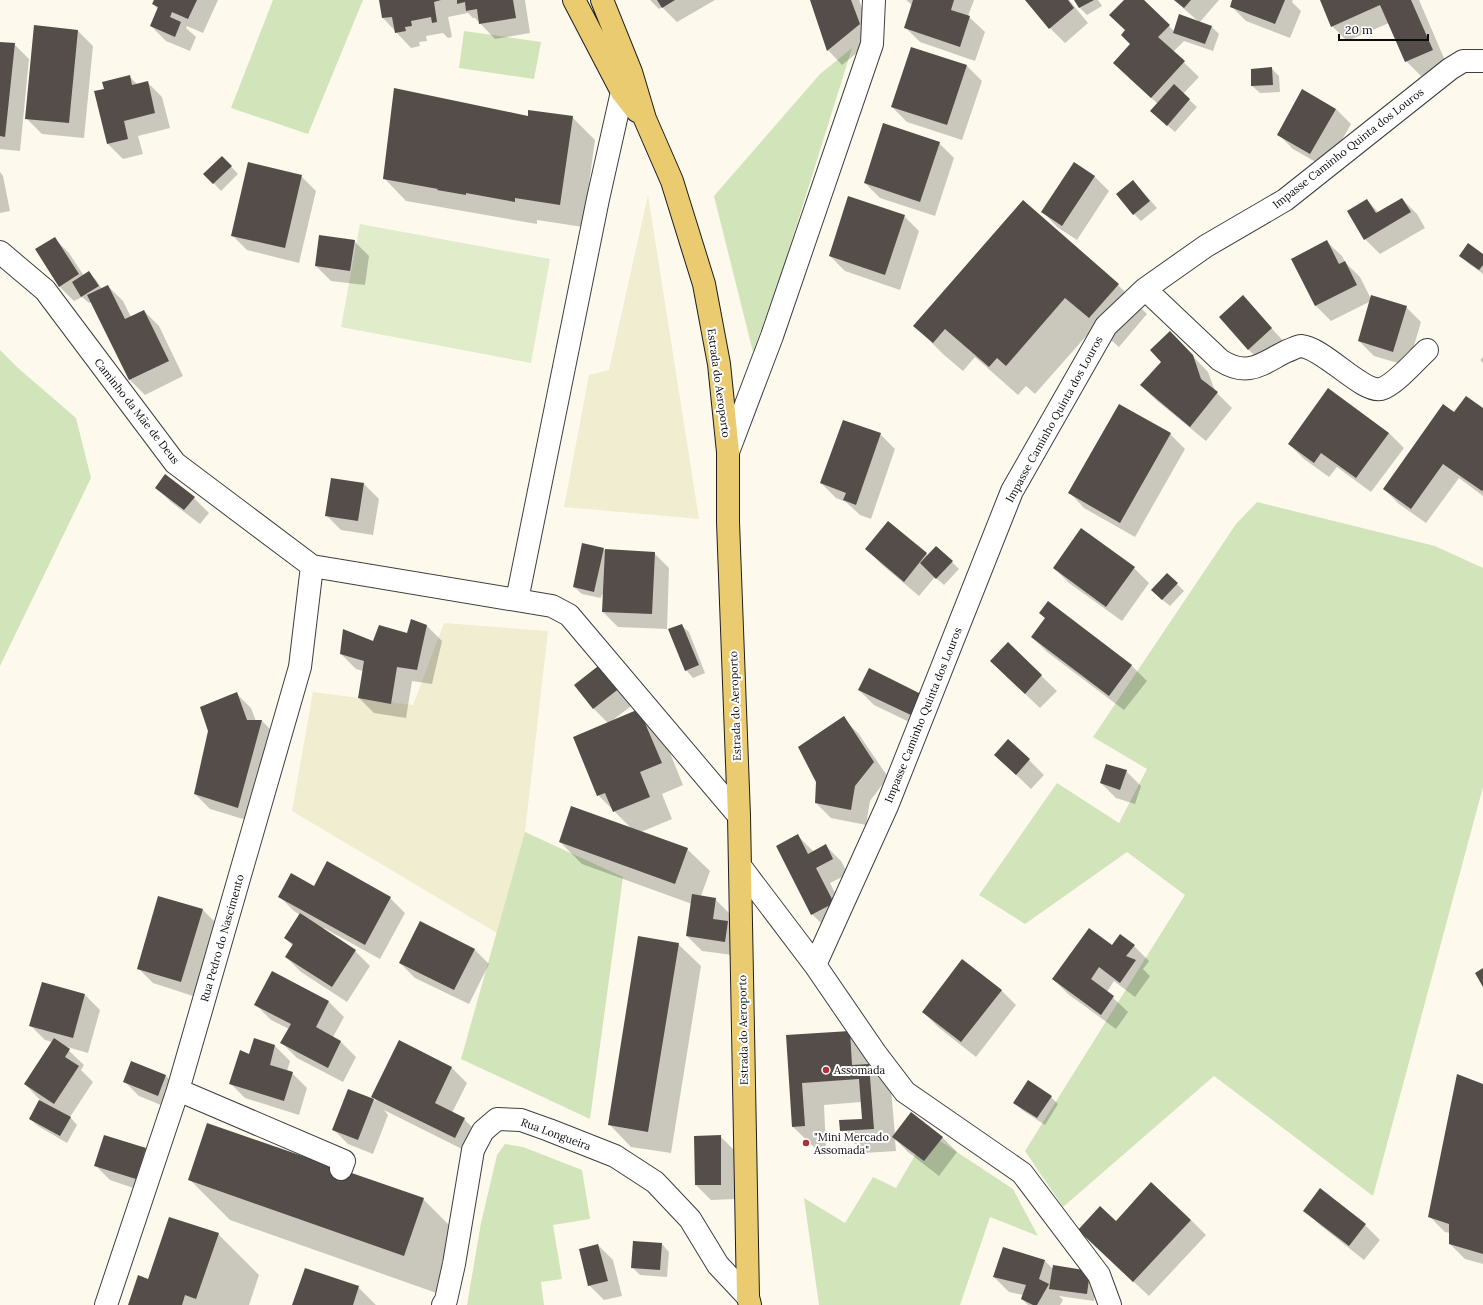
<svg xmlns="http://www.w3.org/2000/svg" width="1483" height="1305" font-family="Lora,serif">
<rect width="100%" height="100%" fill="#fdfaed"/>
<path fill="#f1edd0" d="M648 195 699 519 564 507 589 375 609 370Z
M444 623 548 631 525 832 497 933 292 811 313 692 413 705Z"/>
<path fill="#d1e4ba" d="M273 0H363L308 134 231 108Z
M464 31 541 42 534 79 459 68Z
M852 48 781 275 753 352 714 196 820 74Z
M0 350 18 368 76 418 91 478 0 666Z
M1257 502 1435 546 1483 568V787L1373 1196 1214 1076 1063 1207 1025 1151 1185 895 1127 852 1025 924 979 895 1057 783 1119 823 1147 769 1093 737 1236 524Z
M525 832 623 877 590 1119 461 1059Z
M928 1133 1013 1189 1038 1236 990 1217 960 1305H819L804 1198 845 1223 873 1177 896 1188Z
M505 1144 523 1147 582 1170 590 1219 553 1225 562 1279 541 1282 544 1305H467L481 1223 497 1155Z"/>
<path fill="#e1eccb" d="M360 224 550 259 531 363 341 327Z"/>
<path fill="#0003" d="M155 0H218L203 33 187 26 186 28 196 37 190 51 166 41 151 26 158 9 153 4Z
M380 0H525L530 33 495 39 475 18H473L468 13 448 17 452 37 448 38 443 33 426 36 427 41 419 42 420 46 411 48 383 18Z
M650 0H715L677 22 662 7 659 9Z
M811 0H859L874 39 842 65 828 50Z
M906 0H974L968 16 985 32 975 61 920 42 905 27 912 5Z
M1026 0H1069L1088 23 1065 43 1050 28Z
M1076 0H1098L1102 6 1087 15 1080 8Z
M1125 0H1142L1174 31 1199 22 1174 0H1219L1199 23 1212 27 1219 34 1213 51 1184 41 1173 52 1199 77 1183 94 1197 107 1175 132 1159 118 1158 104 1129 78 1131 44 1127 30Z
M1234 0H1293L1292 2 1301 11 1290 38 1246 21 1231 6Z
M1321 0H1419L1447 65 1421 76 1406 61 1389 23 1347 41 1332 26Z
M78 31 93 46 84 138 42 134 27 119Z
M0 43 14 44 29 59 20 151 0 149Z
M911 48 967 66 982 81 962 140 907 122 892 107Z
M1271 68 1279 76 1280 92 1260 93 1252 86Z
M129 76 138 85 147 82 162 97 170 128 138 136 143 154 123 159 108 144 95 92 105 89Z
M1336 109 1351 124 1326 168 1293 149 1278 134Z
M529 117H572L595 140 583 227 537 220V224L406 201 384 178Z
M939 143 954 158 935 216 880 198 865 183Z
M222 157 238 174 221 191 205 174Z
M0 172 3 176 10 211 0 213Z
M301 176 316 191 299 263 247 250 232 235Z
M1094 176 1109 191 1077 240 1057 227 1043 212Z
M1133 181 1157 208 1141 221 1134 214Z
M1402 199 1417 214 1425 228 1380 254 1365 239 1367 200 1379 213Z
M904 216 919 231 900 290 845 271 830 256Z
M54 238 69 253 84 276 89 272 96 280 102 289 108 286 123 301 131 317 144 311 159 326 183 376 145 395 130 380 92 302 89 303 82 297 74 301 59 286Z
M354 241 369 256 365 285 331 281 316 266Z
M1327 242 1342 256 1345 262 1360 277 1371 299 1406 307 1421 322 1408 366 1374 356 1359 341 1371 301 1331 321 1316 306 1292 259Z
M1483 255V274L1468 263 1461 256Z
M1118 285 1147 314 1119 347 1095 326 1035 394 1026 386 1018 395 975 357 963 371 944 355 915 326Z
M1243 297 1286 344 1263 364 1248 349Z
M1185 348 1208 372 1215 391 1232 408 1206 441 1156 400 1141 385Z
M1483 357V363L1480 360Z
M1483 409V496L1459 478 1426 523 1399 504 1384 489 1454 414Z
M1389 433 1404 448 1371 492 1337 467 1329 477 1304 459 1289 444Z
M880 434 895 449 871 519 860 515 846 502 836 498 821 483Z
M1170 434 1185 449 1135 537 1084 508 1070 493Z
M364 484 379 499 373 535 341 530 326 515Z
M156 487 194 498 209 513 200 524 171 502Z
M888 523 929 556 937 547 959 569 944 585 935 577 919 596 881 564 867 549Z
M603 549 606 551 654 553 669 568 667 629 618 627 603 612V595L602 594 601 598 582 594 574 587Z
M1054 568H1134L1149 583 1122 621 1069 583Z
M1167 574 1184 591 1170 606 1160 598Z
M1048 602 1132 666 1147 681 1124 710 1047 652 1032 637 1046 619 1040 613Z
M681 625 689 632 705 673 693 678 686 670Z
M427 626 442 641 432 684 412 681 406 718 374 713 359 698 363 671 356 669 341 654 374 642 408 635Z
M1008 644 1057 691 1040 708 1006 676Z
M602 664 635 703 613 720 639 710 662 733 683 785 662 794 672 819 641 832 687 849 710 871 701 896 715 899 730 914 729 923 743 937 740 956 702 951 687 936 692 904 582 864 560 842 631 828 598 795 608 723 594 709 575 685Z
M859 690 922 696 937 711 928 731 874 705Z
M236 693 251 708 256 721H262L276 735 253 822 210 809 195 794 209 731Z
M843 718 858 733 888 777 870 801 866 825 831 818 816 803Z
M995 755 1029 760 1044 775 1031 789Z
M1126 771 1141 786 1135 804 1116 798 1101 783Z
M798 836 814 852 826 846 841 861 848 874 830 883 848 919 827 929 812 914Z
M314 887 390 898 405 913 380 959 324 928 323 929 355 951 370 966 347 1002 301 972 286 957 293 946 285 938 300 915 294 911 279 896Z
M203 910 218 925 196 997 153 983 138 968Z
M678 944 701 966 671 1153 631 1147 609 1124Z
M1112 946H1134L1149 961 1143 969 1150 976 1135 997 1114 981 1107 992 1128 1012 1116 1029 1068 994 1053 979Z
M474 949 489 964 469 1004 415 978 400 963Z
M1001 990 1016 1005 976 1057 938 1027 923 1012Z
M85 995 100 1010 88 1053 64 1046 84 1065 81 1070 93 1082 70 1117 77 1125 67 1143 38 1126 30 1119 40 1100 25 1084 52 1042 45 1040 30 1025Z
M329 1002 344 1017 333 1037 341 1042 356 1057 343 1082 297 1058 282 1043 289 1029 271 1020 256 1005Z
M849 1032 872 1054V1069L891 1088 895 1135 942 1137 957 1152 939 1176 908 1152 895 1139 896 1151 864 1153 841 1130 863 1120 861 1102 824 1105 826 1148 816 1149 793 1127 787 1036Z
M254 1039 275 1046 290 1061 287 1071 292 1073 307 1088 299 1115 245 1098 230 1083 250 1055Z
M400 1042 452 1068 467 1083 452 1113 464 1119 479 1134 470 1153 384 1110 388 1115 373 1154 348 1144 333 1129 348 1090 377 1101 373 1097Z
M166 1076 181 1091 173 1110 139 1096 124 1081Z
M1483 1085V1264L1465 1259 1450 1244V1233L1445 1232 1430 1217Z
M1051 1097 1058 1104 1045 1125 1022 1110 1015 1103Z
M720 1136 735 1151 736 1199 711 1200 696 1185Z
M146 1149 160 1164 151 1194 110 1180 95 1165Z
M189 1179 423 1199 464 1240 445 1296 230 1220Z
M1305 1210 1365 1225 1380 1240 1364 1260 1320 1225Z
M1191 1220 1206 1235 1149 1296 1094 1245Z
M218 1234 259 1275 249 1305H129Z
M634 1242 662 1244 669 1252 667 1277 640 1275 632 1267Z
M598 1245 613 1260 622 1296 604 1300 589 1285Z
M1044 1260 1053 1269 1097 1279 1094 1301 1059 1296 1063 1300 1060 1305H1028L1022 1299 1023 1295 1009 1292 994 1277Z
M358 1287 376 1305H293Z"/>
<path fill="#544d4a" d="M154 0H197L188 19 172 12 170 17 181 22 175 37 150 26 158 7 152 4Z
M379 0H441L434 2 437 22 432 23 431 17 411 21 412 26 405 27 406 31 395 33 392 17 382 18Z
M457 0H513L516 18 479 24 477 9 466 11 465 2 457 4Z
M657 0H675L662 8Z
M810 0H851L860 24 827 51Z
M913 0H954L951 10 970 16 960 47 904 28Z
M1025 0H1068L1074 8 1049 29Z
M1074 0H1094L1079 8Z
M1124 0H1144L1170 25 1158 37 1185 61 1151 98 1113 63 1130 44 1121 35 1125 30 1109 15Z
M1174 0H1191L1184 8Z
M1232 0H1285L1275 24 1230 7Z
M1320 0H1411L1433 50 1405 62 1380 5 1331 27Z
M1179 14 1212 26 1205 44 1173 33Z
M34 25 78 30 69 123 25 119Z
M0 42 15 43 5 137 0 136Z
M911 47 967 65 947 125 891 107Z
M1272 67 1273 85 1251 86V69Z
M130 75 132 85 148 81 155 113 124 121 128 139 107 144 94 91 104 89 102 82Z
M1174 84 1190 99 1167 126 1150 111Z
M394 88 528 116V110L573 116 560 205 515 198V202L466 193V195L437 190 438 189 383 179Z
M1302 89 1336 109 1310 154 1277 135Z
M883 123 940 142 920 202 864 183Z
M222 156 232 166 213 184 203 174Z
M248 162 302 175 285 248 231 236Z
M1074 162 1095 176 1062 226 1041 212Z
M1133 180 1150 201 1133 215 1116 194Z
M848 196 905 215 885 275 829 256Z
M1402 198 1411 212 1364 240 1347 211 1367 199 1376 213Z
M1023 200 1119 284 1089 318 1065 298 1006 366 997 358 989 367 945 329 933 343 913 326Z
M319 235 355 240 350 271 315 266Z
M55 237 79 274 59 287 35 249Z
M1327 240 1339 264 1345 261 1357 285 1315 306 1291 259Z
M1468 243 1483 254V265L1479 270 1459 256Z
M89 271 99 286 81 297 72 282Z
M108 285 125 319 144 310 169 361 129 380 87 295Z
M1243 295 1272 328 1248 350 1219 317Z
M1371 295 1407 306 1393 352 1358 341Z
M1170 331 1193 355 1201 379 1218 392 1190 427 1140 385 1161 362 1150 350Z
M1328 388 1389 433 1356 478 1321 453 1314 463 1288 444Z
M1466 396 1483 408V490L1482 491 1443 464 1411 509 1383 489 1443 404 1454 412Z
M1119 404 1171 433 1120 523 1068 493Z
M843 420 881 433 856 505 843 500 846 493 820 483Z
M165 474 195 497 184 510 155 488Z
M331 478 364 483 358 521 325 516Z
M888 521 927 553 904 582 865 549Z
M1081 528 1135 567 1106 607 1053 568Z
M582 543 604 548 594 592 573 587Z
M936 546 953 561 936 579 920 563Z
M605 549 655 552 652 614 602 612Z
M1167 573 1178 583 1162 600 1151 590Z
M1048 601 1132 665 1109 696 1031 637 1045 618 1039 613Z
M411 619 427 625 417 670 397 667 391 704 358 698 364 661 340 654 343 629 373 641 379 625 407 633Z
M682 624 699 665 685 671 668 629Z
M1008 642 1042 675 1025 694 990 661Z
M602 663 621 687 593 709 574 685Z
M869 668 923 695 913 716 858 690Z
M237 692 247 720H262L238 808 194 794 208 731 200 707Z
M639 709 662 763 640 772 650 797 613 812 605 793 597 796 573 737Z
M844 716 874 762 855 786 851 810 815 803 816 782 798 747Z
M1008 739 1030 759 1016 775 994 755Z
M1106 764 1127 770 1120 790 1100 783Z
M571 806 688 848 675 884 559 842Z
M798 834 808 854 826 844 833 859 816 868 834 903 811 915 776 846Z
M327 861 391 897 365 945 278 897 291 873 314 886Z
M692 894 716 898 713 919 728 921 725 942 686 936Z
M158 896 203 909 181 982 137 969Z
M300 913 356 950 332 987 285 957 293 944 284 938Z
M420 921 475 949 454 990 399 963Z
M1089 928 1112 945 1120 934 1135 945 1126 956 1136 960 1120 983 1099 967 1091 979 1114 996 1101 1015 1052 979Z
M638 936 679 943 648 1132 608 1125Z
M962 959 1002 990 961 1042 922 1012Z
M1483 968V987L1475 973Z
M272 971 329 1001 316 1027 341 1041 328 1068 280 1043 291 1024 254 1005Z
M42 982 85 994 73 1038 29 1026Z
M850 1031 852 1065 869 1064 874 1129 840 1131 839 1120 862 1119 859 1079 802 1083 805 1126 792 1127 786 1035Z
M54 1038 70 1049 65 1057 79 1066 54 1104 24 1084Z
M254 1038 275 1045 270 1065 293 1072 284 1101 229 1084 240 1050 249 1054Z
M399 1040 452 1067 435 1103 465 1118 455 1138 371 1097Z
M131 1061 166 1075 158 1096 123 1082Z
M1457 1074 1483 1084V1254L1449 1244V1224L1428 1217Z
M1028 1080 1052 1096 1037 1118 1013 1103Z
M348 1089 374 1099 358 1140 332 1130Z
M39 1100 71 1117 60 1136 29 1119Z
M911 1112 943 1137 924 1161 892 1137Z
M207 1123 424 1198 404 1256 188 1180Z
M104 1135 146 1148 136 1179 94 1166Z
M721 1135V1185H695L694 1136Z
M1151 1182 1191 1220 1133 1282 1078 1230 1100 1206 1116 1221Z
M1320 1188 1366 1224 1349 1246 1303 1211Z
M169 1217 219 1233 196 1299 185 1295 182 1305H128L138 1275 148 1279Z
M633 1241 662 1243 660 1270 631 1268Z
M598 1244 608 1281 588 1286 579 1249Z
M1003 1247 1045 1260 1039 1279 1049 1284 1037 1305H1033L1021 1299 1026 1285 993 1277Z
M1053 1265 1090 1271 1087 1294 1049 1289Z
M305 1268 359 1286 353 1305H292Z"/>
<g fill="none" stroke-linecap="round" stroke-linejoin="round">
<defs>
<path id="minor" d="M0 252 45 290 175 463 312 566 552 606 569 615 739 816
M1145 289 1220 360C1248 378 1261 364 1287 351 1291 350 1297 346 1301 346 1324 348 1362 393 1381 389 1395 385 1416 360 1427 350
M728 452 772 336 872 44 874 0
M517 600 598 199 622 92
M740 866 815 965 876 1054 905 1092 1022 1173 1099 1275 1110 1305
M815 965 887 806 1012 491 1106 326 1145 289 1206 246 1285 200 1450 69 1463 61H1483
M178 1090 344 1161 341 1169
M106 1305 178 1090 300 667 312 566
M443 1305 446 1300 454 1264 473 1150 483 1131 497 1119 521 1120 549 1130 615 1156 655 1182 690 1219 718 1265 748 1297"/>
<path id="major" d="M574 0 622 92 637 111
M602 0 631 72 645 119 672 181 704 284 719 364 728 452V522L739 816 748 1297 750 1305"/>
</defs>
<use href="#minor" stroke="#3f3f3f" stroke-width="24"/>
<use href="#major" stroke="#1d1d1d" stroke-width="24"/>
<use href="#minor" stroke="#fff" stroke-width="22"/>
<use href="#major" stroke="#ebcb6f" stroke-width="22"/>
</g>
<g fill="#af323a" stroke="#fff" stroke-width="1.5">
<circle cx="826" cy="1070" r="4"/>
<circle cx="806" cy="1143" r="4"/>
</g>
<g text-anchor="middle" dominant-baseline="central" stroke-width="4" stroke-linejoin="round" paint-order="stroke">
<g font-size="11" fill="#0c0c0c" stroke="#fff">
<text transform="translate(1348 148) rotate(-38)">Impasse Caminho Quinta dos Louros</text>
<text transform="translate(719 383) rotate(82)">Estrada do Aeroporto</text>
<text transform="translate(137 411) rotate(52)">Caminho da Mãe de Deus</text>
<text transform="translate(1054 419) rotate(-61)">Impasse Caminho Quinta dos Louros</text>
<text transform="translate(735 706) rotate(-92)">Estrada do Aeroporto</text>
<text transform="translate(923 715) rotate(-68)">Impasse Caminho Quinta dos Louros</text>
<text transform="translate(222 938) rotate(-74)">Rua Pedro do Nascimento</text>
<text transform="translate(743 1030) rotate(-91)">Estrada do Aeroporto</text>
<text transform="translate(556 1134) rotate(20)">Rua Longueira</text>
</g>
<g font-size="11" fill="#0c0c0c" stroke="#fff" text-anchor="start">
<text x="834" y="1070">Assomada</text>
<text x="814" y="1137">"Mini Mercado<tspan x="814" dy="13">Assomada"</tspan></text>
</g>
</g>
<path d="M1339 34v6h89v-6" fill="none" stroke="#0c0c0c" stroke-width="2"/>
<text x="1345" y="34" font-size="12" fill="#0c0c0c" stroke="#ffffff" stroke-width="3" paint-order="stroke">20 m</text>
</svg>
